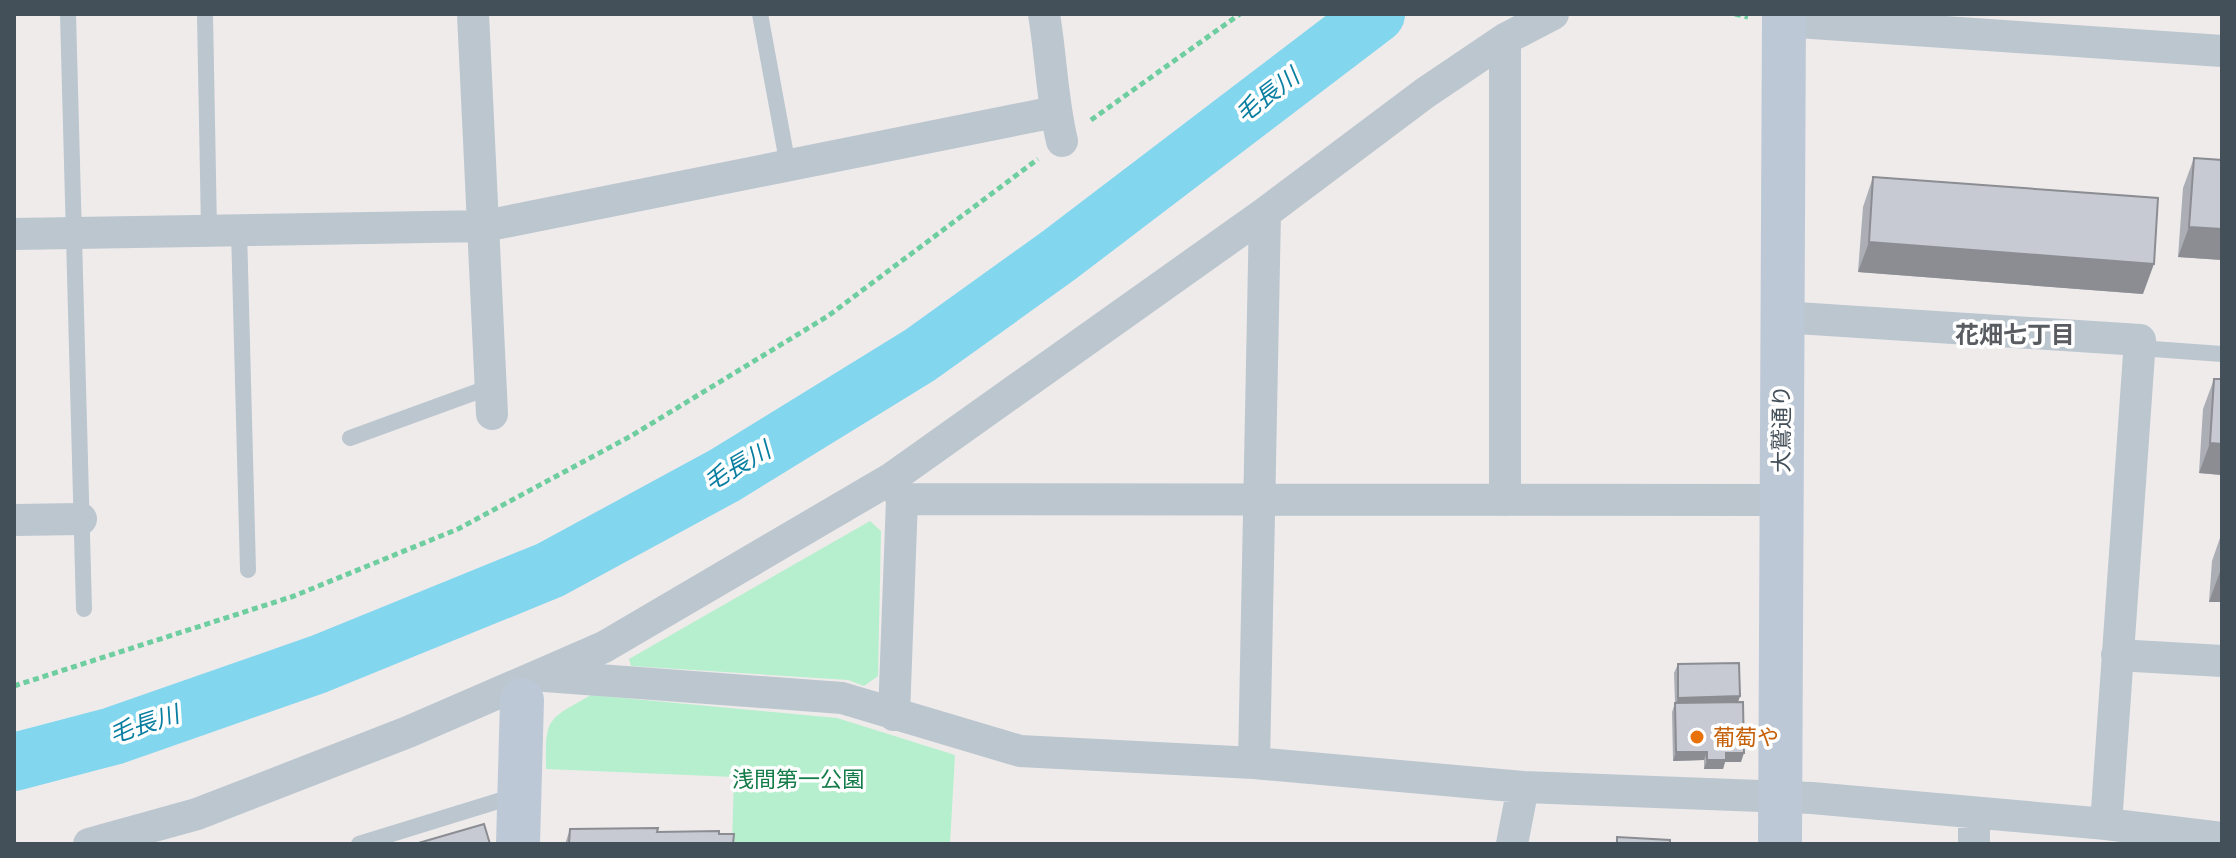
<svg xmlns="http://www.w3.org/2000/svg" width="2236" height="858" font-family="Poppins,'Noto Sans JP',sans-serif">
<rect width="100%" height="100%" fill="#efebeb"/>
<path fill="#b6efcd" d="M870 521 881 531 878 676 864 686 848 680 631 666 629 659Z
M591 695 837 718 955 755 950 844H732L734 777 546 769C545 717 547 720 591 695Z"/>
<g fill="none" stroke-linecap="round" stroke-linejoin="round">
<path stroke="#82d6ee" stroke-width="58" d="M14 762 113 736 319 664 550 570 725 475 920 355 1058 256 1376 14"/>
<path stroke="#6ecea0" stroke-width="5" stroke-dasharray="6 4" stroke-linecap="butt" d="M1735 14 1748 17
M1091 120 1240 14
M14 686 294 596 458 529 631 436 828 316 1038 159"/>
<path stroke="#bbc6cf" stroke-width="16" d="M68 14 84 609
M205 14 209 230
M760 14 788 166
M239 230 248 570
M2139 348 2222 354
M350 438 490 387
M359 844 518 795"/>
<path stroke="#bbc6cf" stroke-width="32" d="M473 14 492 414
M1044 14C1051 56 1052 100 1062 141
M1783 21 2222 51
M1505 39V500
M14 234 485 226 1055 112
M1781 317 2140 340 2106 824
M892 478 902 499 1781 500
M14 520 81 519
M2117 655 2222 661
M545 676 842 698 1020 751 1254 763 1523 787 1812 798 2106 824 2222 838
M894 715 902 499
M1254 763 1265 213
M1974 815V844
M89 844 197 814 408 732 604 647 892 478 1265 213 1425 93 1505 39 1553 14
M1512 844 1523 787"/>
<path stroke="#bdc8d6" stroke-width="44" d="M518 844 522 700
M1780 844 1784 14"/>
</g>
<path fill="#abaeb5" d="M2194 158 2222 160V260L2178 257 2183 188Z
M1873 177 2143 294 1858 272 1863 207Z
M2214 379 2222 475 2199 473 2203 409Z
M2222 532V602H2209L2212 561Z
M1678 664 1740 696 1738 702 1741 762H1725L1723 769H1704V760L1673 761 1672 712 1675 703 1674 673Z
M570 829 719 834 733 844H565Z"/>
<path fill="#8b8d93" d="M2189 227 2222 229V260L2178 257Z
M1869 242 2154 264 2143 294 1858 272Z
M2210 443 2222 444V475L2199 473Z
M2222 566V602H2209Z
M1740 696 1737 705 1675 706 1678 698Z
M1676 752H1707L1704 760 1673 761Z
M1726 753H1744L1741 762H1725L1723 769H1704L1707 760Z"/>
<path fill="#c7cad2" stroke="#8b8d93" stroke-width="2" d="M2194 158 2222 160V229L2189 227Z
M1873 177 2158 198 2154 264 1869 242Z
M2214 379H2222V444L2210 443Z
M1739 663 1740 696 1678 698V664Z
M1743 702 1744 753H1726V760H1707V752H1676L1675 703Z
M484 824 490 844H415Z
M658 828 657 832 719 831V834H734L733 844H569L570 829Z
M1617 837 1670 840V844H1617Z"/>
<circle fill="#e8710a" stroke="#fff" stroke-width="3" cx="1697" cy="737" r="8"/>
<g text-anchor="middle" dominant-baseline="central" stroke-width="7" stroke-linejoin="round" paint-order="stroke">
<g font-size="22" fill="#434f59" stroke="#fff">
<text transform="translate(1781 429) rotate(-90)">大鷲通り</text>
</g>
<g font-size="22" fill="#c56008" stroke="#fff" text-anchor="start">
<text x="1713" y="737">葡萄や</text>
</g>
<g font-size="22" fill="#137c49" stroke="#fff">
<text x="798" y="779">浅間第一公園</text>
</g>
<g font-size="24" font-style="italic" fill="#087ea1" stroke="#fff">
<text transform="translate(1267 95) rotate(-37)">毛長川</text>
<text transform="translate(737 466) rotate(-30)">毛長川</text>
<text transform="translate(144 724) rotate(-18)">毛長川</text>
</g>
<g font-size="24" font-weight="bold" fill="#585c61" stroke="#fff">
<text x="2015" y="334">花畑七丁目</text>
</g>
</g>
<rect width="2236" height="858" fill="none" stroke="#434f59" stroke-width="32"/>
</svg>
